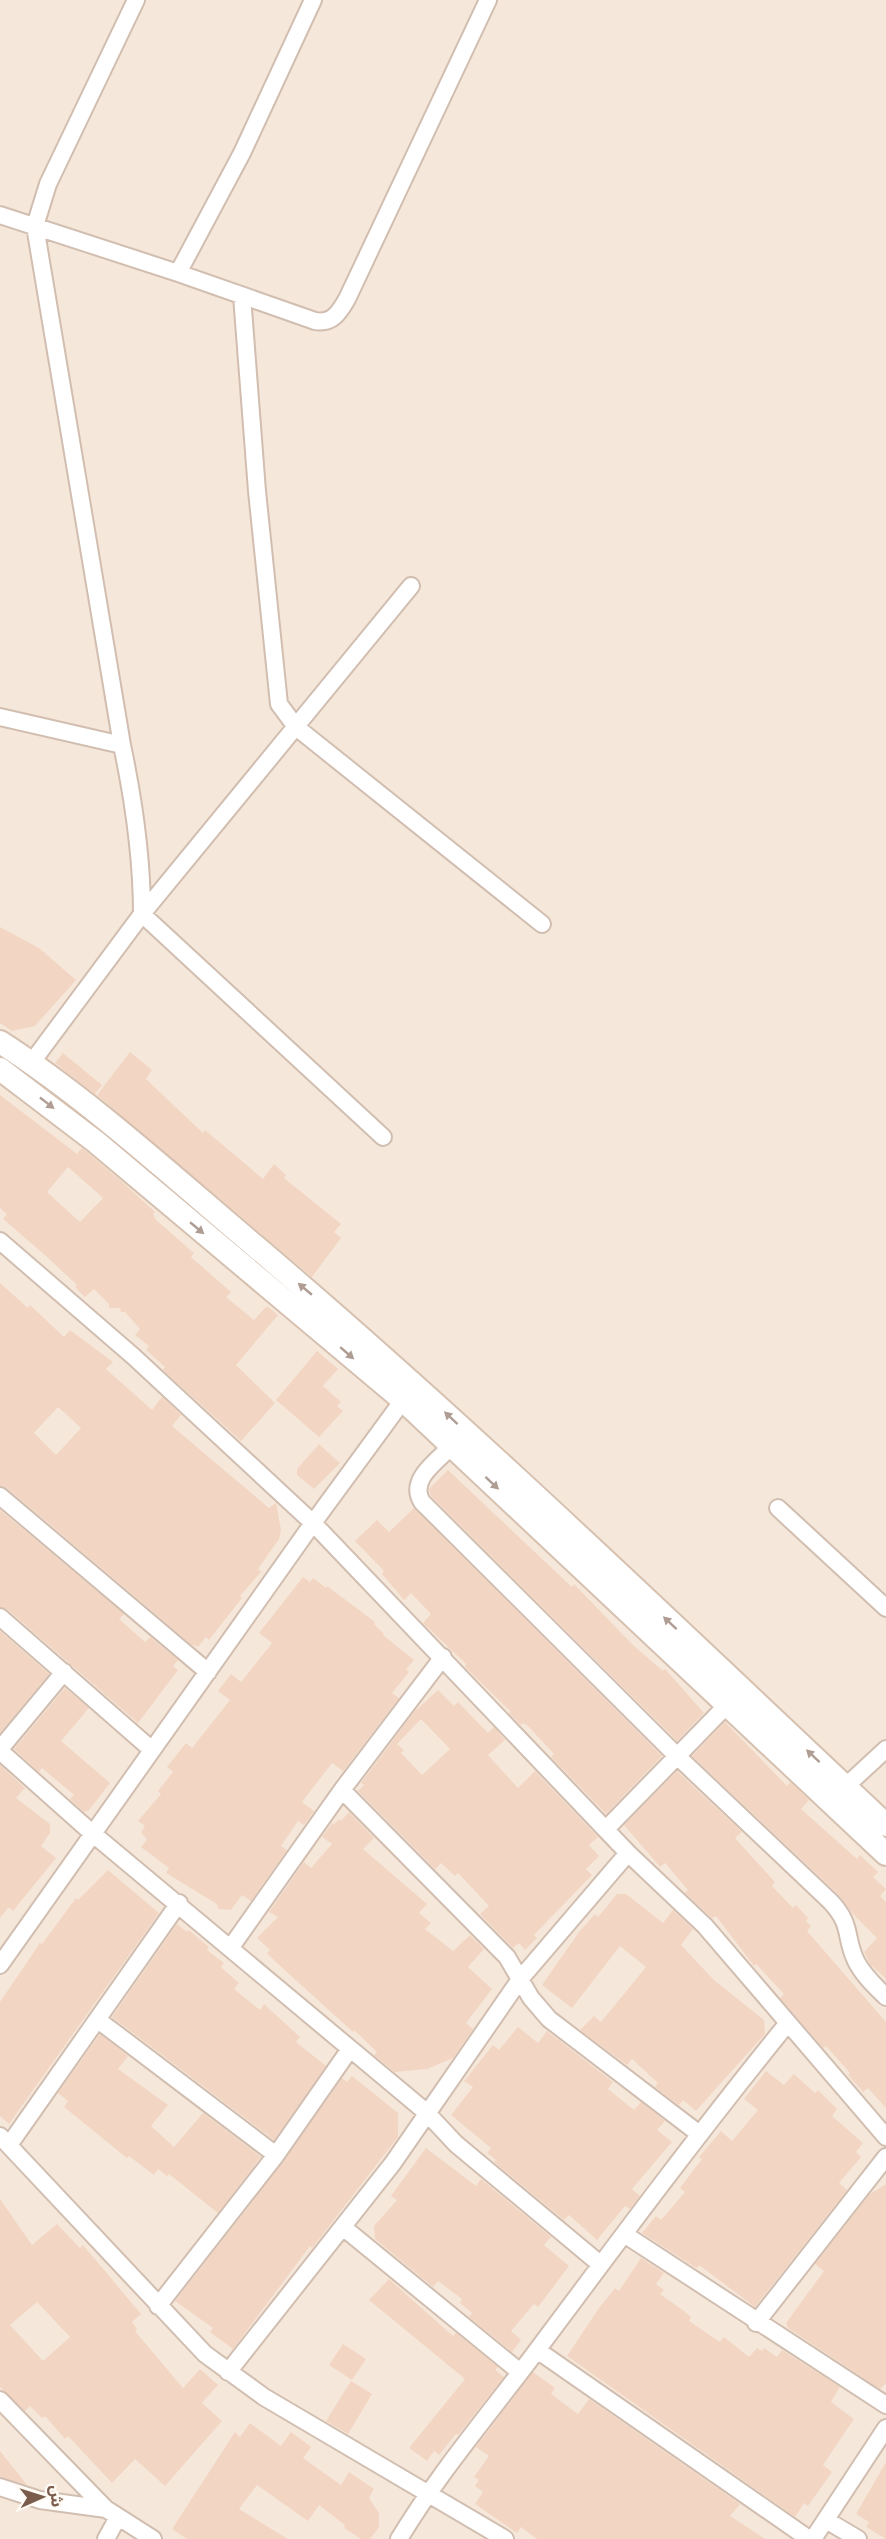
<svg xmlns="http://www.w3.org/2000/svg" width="886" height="2539" font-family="'Titillium Web','Noto Sans Arabic',sans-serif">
<rect width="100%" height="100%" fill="#fdf6ec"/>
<path fill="#f5e8da" d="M0 0H886V2539H0Z"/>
<path fill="#f3d5c3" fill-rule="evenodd" d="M0 927 39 948 76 980 35 1026 12 1031 0 1023Z
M130 1052 152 1070 146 1079 203 1133 205 1130 263 1179 274 1164 286 1175 284 1178 341 1224 334 1232 341 1238 312 1277 97 1095Z
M63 1053 102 1085 95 1094 55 1063Z
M0 1095 77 1154 82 1148 120 1180 155 1212 153 1214 156 1220 194 1253 191 1257 231 1292 226 1297 254 1320 267 1306 278 1315 236 1365 275 1403 241 1441 163 1370 165 1367 146 1350 149 1346 135 1335 140 1329 125 1312H121L120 1308H109V1304L94 1289 85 1297 75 1287 77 1285 46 1256 3 1219 7 1214 0 1208ZM68 1167 103 1198 80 1222 47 1192Z
M0 1283 28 1308 30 1305 64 1337 70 1330 113 1362 106 1369 152 1410 162 1397 181 1415 172 1426 269 1508 276 1503 281 1530 279 1539 258 1569 261 1572 240 1596 242 1598 209 1640 206 1637 198 1647 191 1644 7 1488 0 1486ZM58 1407 81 1428 56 1455 34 1433Z
M317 1351 338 1369 323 1386 341 1402 337 1406 343 1411 319 1437 276 1400Z
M319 1444 340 1463 314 1489 297 1475V1469Z
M448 1470 557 1573 572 1587 574 1584 633 1645 663 1671 665 1669 704 1713 677 1741 431 1496 429 1489Z
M414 1508 662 1756 606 1814 551 1757 554 1754 527 1725 523 1723 521 1725 509 1713 511 1712 465 1667 466 1664 423 1623 431 1614 411 1593 404 1600 382 1574 384 1571 355 1541 377 1520 389 1532Z
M0 1510 124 1614 119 1619 145 1642 150 1637 178 1660 173 1666 178 1670 138 1723 7 1609 0 1607Z
M303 1577 310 1582 313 1578 326 1588 327 1586 375 1622 374 1624 384 1634 383 1635 414 1660 406 1669 409 1672 392 1693 399 1698 343 1771 332 1763 302 1802 314 1811 304 1825 298 1821 281 1846 287 1850 251 1901 242 1895 231 1910 218 1909 217 1904 166 1873 169 1868 141 1847 147 1840 141 1832 145 1826 138 1821 161 1794 158 1791 173 1772 167 1767 186 1743 192 1748 230 1700 218 1691 231 1674 241 1682 272 1643 259 1633Z
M0 1631 49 1674 0 1733Z
M65 1688 89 1708 61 1741 110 1783 89 1810 84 1812 70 1799 74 1795 42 1768 39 1772 14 1749Z
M438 1690 454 1706 458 1702 488 1733 494 1727 505 1740 488 1755 518 1788 535 1771 598 1837 589 1845 599 1856 586 1869 592 1875 534 1935 537 1938 525 1950 519 1943 513 1948 480 1914 489 1906 458 1873 455 1876 441 1863 435 1869 358 1791 364 1785 361 1783 415 1711ZM421 1719 450 1749 422 1775 401 1753 404 1750 397 1744Z
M725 1722 787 1786 790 1782 809 1800 801 1809 857 1859 860 1855 878 1872 873 1877 886 1889 880 1896 886 1902V1979L870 1964 864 1952 877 1938 852 1913 838 1894 692 1756Z
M0 1765 25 1788 16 1798 50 1824V1833L41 1846 56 1858 13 1911 9 1907 0 1918Z
M677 1771 742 1832 735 1838 775 1882 772 1886 793 1908 796 1905 808 1918 806 1921 811 1926 807 1931 886 2022V2108L868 2088 863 2092 848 2075 850 2073 826 2046 823 2048 780 1998 784 1994 756 1964 754 1966 716 1916 712 1918 685 1893 688 1890 665 1863 660 1867 624 1825Z
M349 1812 374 1838 363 1849 427 1904 419 1913 431 1923 425 1929 453 1951 470 1935 484 1949 468 1967 492 1989 466 2023 473 2029 453 2058 427 2069 395 2072 374 2055 377 2052 354 2030 353 2032 278 1964 267 1953 270 1950 257 1938 278 1917 269 1912 304 1862 311 1868 332 1844 322 1837 332 1823 334 1824 339 1819 341 1821Z
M108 1870 159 1913 9 2124 0 2116V2002L40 1943 42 1944 76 1898 78 1900Z
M617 1894H626L663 1923 673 1910 693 1929 681 1945 714 1980 764 2020 765 2034 696 2111 683 2100 679 2105 655 2087 658 2083 632 2059 627 2065 580 2030 594 2016 601 2022 646 1967 620 1946 572 2008 542 1985 579 1932 595 1914 598 1917Z
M177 1924 187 1932 189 1930 209 1947 207 1950 224 1963 221 1967 239 1983 234 1989 260 2010 264 2004 300 2037 296 2042 326 2066 274 2140 112 2017Z
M518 2027 538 2043 547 2031 613 2082 608 2089 634 2110 641 2102 665 2121 657 2130 672 2142 632 2189 640 2196 630 2209 625 2206 597 2240 569 2215 564 2220 494 2162 496 2160 487 2153 491 2148 451 2115 473 2087 464 2081 493 2045 499 2050Z
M100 2034 128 2056 118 2069 168 2105 151 2126 174 2147 203 2113 261 2157 218 2213 169 2174 167 2176 158 2169 154 2175 129 2156 127 2158 64 2107 68 2101 58 2093Z
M766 2071 784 2085 794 2074 815 2093 818 2090 837 2109 832 2116 863 2143 856 2152 861 2157 839 2183 847 2190 755 2307 699 2265 697 2268 693 2266 642 2233 656 2216 661 2220 685 2192 680 2188 702 2159 699 2157 721 2131 732 2141 758 2110 744 2099Z
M352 2076 398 2113V2137L312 2248 310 2246 233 2349 210 2332 213 2328 175 2301 284 2161 342 2078 347 2082Z
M426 2148 476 2186 481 2179 551 2237 544 2245 569 2266 538 2307 534 2304 511 2331 521 2340 512 2352 469 2317 472 2313 460 2303 462 2299 438 2281 433 2287 375 2239 374 2226 397 2200 391 2196Z
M886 2184V2383L880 2389 788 2328 786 2323 824 2271 815 2264 870 2194Z
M0 2199 32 2245 57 2224 80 2248 83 2245 141 2314 132 2322 137 2329 135 2331 183 2388 200 2369 218 2385 202 2403 222 2421 165 2486 135 2459 112 2483 68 2436 65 2439 45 2416 42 2418 30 2406 25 2411 0 2387ZM37 2302 70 2337 43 2361 10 2325Z
M641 2258 664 2273 656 2284 664 2290 660 2294 684 2311 691 2317 689 2321 720 2342 724 2337 749 2357 757 2348 762 2351 764 2348 777 2357 782 2350 840 2387 831 2402 854 2419 823 2465 832 2472 808 2506 804 2503 795 2517 567 2356 599 2308 615 2288 619 2291Z
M389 2279 453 2336 456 2333 498 2367 495 2370 504 2377 458 2435 456 2434 439 2455 434 2451 427 2461 409 2448 465 2379 369 2300Z
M343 2344 366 2359 352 2380 329 2365Z
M533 2372 555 2388 551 2394 578 2414 589 2399 740 2504 730 2516 765 2539H537L521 2527 517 2533 475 2504 483 2492 475 2486 479 2480 474 2477 489 2456 476 2447Z
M351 2381 372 2394 348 2434 326 2421Z
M250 2423 281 2446 291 2432 311 2447 303 2458 341 2485 349 2472 374 2489 369 2498 379 2513V2527L370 2539H361L344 2528 345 2525 319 2505 308 2521 257 2485 239 2509 288 2539H187L172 2529 235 2432 240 2437Z
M0 2451 27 2485 0 2477Z
M886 2462V2539L866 2527 869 2522 856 2514Z"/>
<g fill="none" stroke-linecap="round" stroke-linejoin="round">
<defs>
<path id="street" d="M136 0 48 184 35 226 122 745C134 802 142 856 142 914L383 1137
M0 215 178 273 315 321C332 324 339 313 347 299L488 0
M178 273 242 153 313 0
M242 296 257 491 279 704 296 727 542 924
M0 717 122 745
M32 1062 142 914 411 586
M0 1241 133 1356 313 1523 628 1853 705 1926 886 2137
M452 1446C437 1461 408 1480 422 1502L676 1755 831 1902C853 1926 844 1936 856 1961 863 1975 875 1986 886 1997
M0 1496 208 1672
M778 1508 886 1608
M0 1617 152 1750
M0 1749 64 1672
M0 1751 92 1833 426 2112 456 2144 600 2264
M845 1787 886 1749
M342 1790 507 1957 531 1998 549 2019 698 2133
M607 1828 726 1706
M231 1947 342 1790 443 1657
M0 1965 313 1523 409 1392
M98 2020 276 2155
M0 2136 205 2354 264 2397 505 2539
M9 2145 179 1903
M344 2228 520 2372
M624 2234 886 2405
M158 2306 276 2155 350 2049
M756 2323 886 2157
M537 2350 809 2539
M228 2372 393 2163 521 1978 628 1853
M0 2400 106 2509 153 2539
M0 2487 40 2500 106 2509
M826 2520 858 2539
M106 2539 118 2517
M399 2539C440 2471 491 2412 538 2349 620 2239 701 2130 787 2024
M813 2539 886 2428"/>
<path id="secondary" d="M0 1042C90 1100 173 1177 255 1246 473 1431 678 1630 886 1825
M0 1069 96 1142 403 1400 886 1854"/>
</defs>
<use href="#street" stroke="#d1beb0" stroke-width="20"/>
<use href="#secondary" stroke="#d6c0b0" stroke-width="26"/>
<use href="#street" stroke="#fff" stroke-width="16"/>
<use href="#secondary" stroke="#fff" stroke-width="22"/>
</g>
<defs><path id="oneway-solid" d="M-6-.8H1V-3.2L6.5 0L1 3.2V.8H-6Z" transform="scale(1.5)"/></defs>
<g fill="#af9d94">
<use href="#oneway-solid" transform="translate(47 1103) rotate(38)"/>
<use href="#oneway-solid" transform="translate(197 1228) rotate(40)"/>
<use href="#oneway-solid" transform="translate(305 1289) rotate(-140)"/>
<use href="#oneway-solid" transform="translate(347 1353) rotate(41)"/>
<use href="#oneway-solid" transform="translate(451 1418) rotate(-137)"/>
<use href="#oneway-solid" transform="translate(492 1483) rotate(43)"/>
<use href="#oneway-solid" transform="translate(670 1623) rotate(-137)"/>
<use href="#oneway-solid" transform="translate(813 1756) rotate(-137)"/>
</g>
<g transform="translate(42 2497) rotate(87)" stroke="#fffaf3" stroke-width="4.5" paint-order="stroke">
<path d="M0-4.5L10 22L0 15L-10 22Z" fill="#7a5c4d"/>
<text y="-9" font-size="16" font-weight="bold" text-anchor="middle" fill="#7a5c4d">ش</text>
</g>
</svg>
